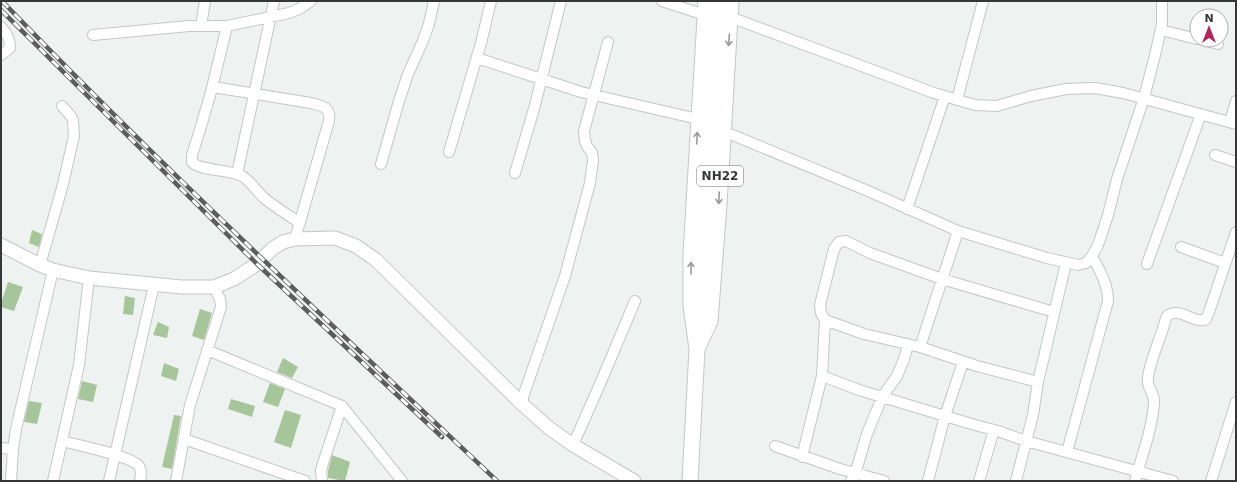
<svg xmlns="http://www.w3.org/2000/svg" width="1237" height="482" font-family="'DejaVu Sans',sans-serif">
<rect width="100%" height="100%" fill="#eef2f0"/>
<path fill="#a7c59a" d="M32 230 42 234 39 247 29 243Z
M8 282 23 287 14 311 1 307V303Z
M125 296 135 298 133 315 123 314Z
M200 309 212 313 204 340 192 336Z
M158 322 169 327 167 338 153 335Z
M283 358 298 367 292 378 277 372Z
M164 363 179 369 176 381 161 376Z
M82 381 97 385 93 402 78 399Z
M270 383 285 389 278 407 263 402Z
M231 399 255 406 252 417 228 409Z
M29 401 42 403 37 424 24 422Z
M285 410 301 415 291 448 274 442Z
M174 415 181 416 172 469 162 467Z
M332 455 350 462 345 481 328 478V471Z"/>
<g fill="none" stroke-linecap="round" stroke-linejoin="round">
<defs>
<path id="minor" d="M662 1 705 15
M730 17 934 93 975 105 997 106 1031 96 1066 89 1095 88 1123 93 1236 124
M201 26 205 1
M227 26 211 92 199 133 192 155V162C200 171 228 169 242 176 251 181 256 191 264 198 275 207 288 215 300 223
M1 27C7 34 10 39 10 48L1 55
M1161 30 1197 39
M93 35 189 26H227L289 13 299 9 311 1
M1203 40 1218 44
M477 58 581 92 698 119
M213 87 311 103C323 106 331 107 329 121L295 239
M957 100 983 1
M1230 122 1236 101
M723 131 868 191 958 231 1047 258 1078 265 1086 263 1092 256 1098 245 1108 215 1117 179 1144 98 1156 51 1162 24V1
M449 152 481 43 491 1
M1215 155 1236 162
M381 164 399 101 408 74 422 43 429 24 434 1
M515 173 534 109 561 1
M237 174 274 1
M907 209 945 96
M1181 247 1225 263
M1147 264 1201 114
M40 265 62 188 74 136 73 120 70 115 62 106
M920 347 958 231
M207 350 342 406 402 481
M822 376 859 390 975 425 998 431 1026 441 1173 481
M1038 382 977 366 920 347 864 334 825 320 821 313 820 305 834 249 839 242 846 241 870 253 942 279 1054 312
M522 404 524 394 565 276 590 183 593 160 592 153 587 146 585 141 584 131 608 42
M184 439 305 481
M62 441C77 445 131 456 139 466 142 470 141 476 140 481
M573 445 600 384 635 301
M775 446 840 469 884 481
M1 448 13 449
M1067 452 1108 301C1108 284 1100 271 1092 256
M802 457 822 376 825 320
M11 481 13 449 16 429 53 270
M53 481 79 365 89 278
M109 481 154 285
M176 481 190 405 221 307 220 299 214 287
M322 481 321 471 323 463 342 406
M851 481 855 474 867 434 882 397 897 376 904 359 908 345
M928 481 945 416 963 362
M979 481 994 430
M1016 481 1033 415 1038 382 1066 263
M1135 481C1142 455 1152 430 1154 403 1155 392 1146 389 1148 377 1151 357 1161 338 1166 318L1168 315C1181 307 1195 325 1206 319L1209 312 1236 232
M1211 481 1236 402"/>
<path id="major" d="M1 245 40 265 53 270 89 278 182 287H214L234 279 257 264 272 249 283 242 295 239 335 238 356 246 376 260 522 404 549 428 573 445 634 481
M698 327 718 1"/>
<path id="highway" d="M697 349 710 321 719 205 731 1
M690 481 697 349 691 306V254L706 1"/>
</defs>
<use href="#minor" stroke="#c3c7c5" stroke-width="12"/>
<use href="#major" stroke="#c3c7c5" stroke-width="15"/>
<use href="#highway" stroke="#c3c7c5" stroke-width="17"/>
<use href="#minor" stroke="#fff" stroke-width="10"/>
<use href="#major" stroke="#fff" stroke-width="13"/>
<use href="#highway" stroke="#fff" stroke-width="15"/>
<defs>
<path id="rail" d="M2 1C161 166 330 323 497 481
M1 10 257 264 442 437"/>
</defs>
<use href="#rail" stroke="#5c5e5d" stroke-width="4.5"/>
<use href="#rail" stroke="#fff" stroke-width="3" stroke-dasharray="9" stroke-linecap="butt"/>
</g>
<defs><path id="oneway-shaft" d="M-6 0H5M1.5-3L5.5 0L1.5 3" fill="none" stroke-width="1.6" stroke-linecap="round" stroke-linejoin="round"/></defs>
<g stroke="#9a9a9a">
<use href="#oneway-shaft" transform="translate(729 40) rotate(94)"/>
<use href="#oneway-shaft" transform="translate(697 138) rotate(-87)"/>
<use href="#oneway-shaft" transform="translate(719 198) rotate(93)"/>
<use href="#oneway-shaft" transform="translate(691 268) rotate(-90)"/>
</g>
<g text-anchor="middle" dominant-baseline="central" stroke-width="3" stroke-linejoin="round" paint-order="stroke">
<rect fill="#fff" stroke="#727272" stroke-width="1" x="697" y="166" width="46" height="20" rx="3"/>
<g font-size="12" font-weight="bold" fill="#353636">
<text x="720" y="176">NH22</text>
</g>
</g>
<rect width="1237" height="482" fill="none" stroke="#353636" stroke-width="4"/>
<g transform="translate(1209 28)"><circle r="19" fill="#ffffff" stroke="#aeafaf"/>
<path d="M0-3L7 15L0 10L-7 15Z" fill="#b2255e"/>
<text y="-6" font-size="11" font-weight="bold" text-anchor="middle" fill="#353636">N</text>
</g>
</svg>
